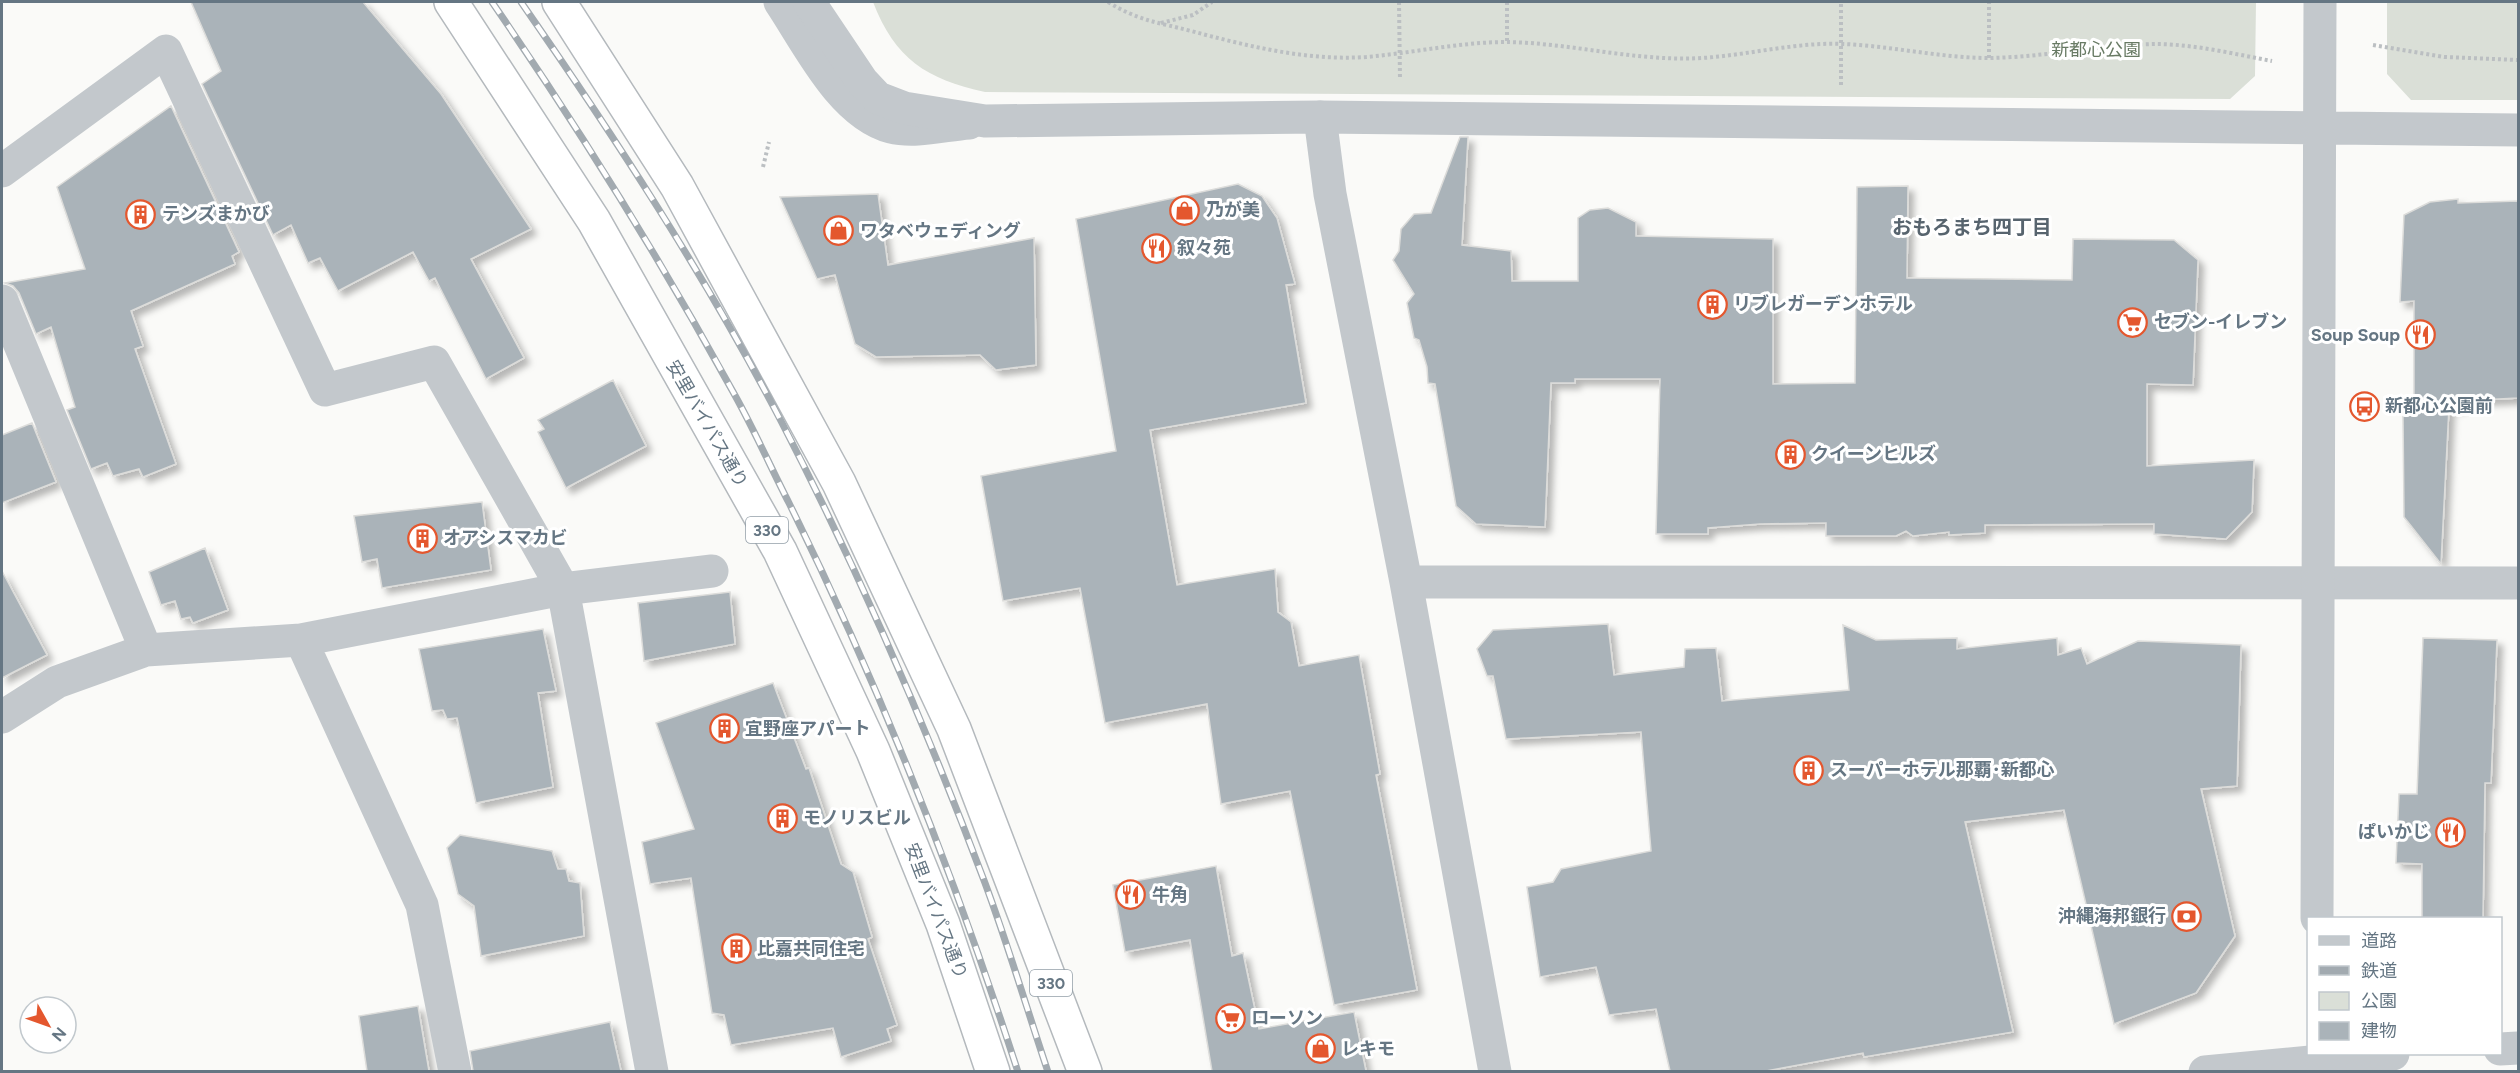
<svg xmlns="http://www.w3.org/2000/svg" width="2520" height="1073" font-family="Figtree,'Noto Sans JP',sans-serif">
<defs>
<filter id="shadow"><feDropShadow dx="5.5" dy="5.5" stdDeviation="3" flood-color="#0004"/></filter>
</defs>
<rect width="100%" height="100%" fill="#fafaf8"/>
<path fill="#dadfd7" d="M873 2H2256L2255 76 2230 99 985 92C926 79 895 59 873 2Z
M2387 2H2518V100H2411L2387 74Z"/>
<path fill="#aab3b9" stroke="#dcdcda" stroke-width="1.5" filter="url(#shadow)" d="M191 2H363L441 94 531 229 471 259 524 358 486 379 435 278 429 281 413 252 338 291 320 258 308 263 291 225 273 235 202 84 221 71Z
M171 106 239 252 232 256 235 264 131 311 143 346 135 349 176 464 143 477 139 469 113 476 107 463 91 469 67 410 75 407 51 327 36 334 19 293 13 286 5 283 85 269 57 187Z
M1460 137H1468L1462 245 1511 251 1512 281H1578V218L1590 210 1608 208 1636 222V236L1773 239V384L1855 383 1857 187 1908 186 1907 278 2072 280 2073 239 2174 240 2198 260 2193 385 2147 384V466L2254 460 2252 512 2226 539 2154 534V524L1985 525V533L1949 535V532L1913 536 1906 531 1896 536H1826V523L1760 524 1708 528V534H1656L1660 379H1575V383H1551L1545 527 1476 524 1456 506 1435 384 1428 383 1427 367 1419 340 1414 338 1407 303 1414 294 1393 260 1399 251 1401 229 1414 214 1431 213Z
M1238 184 1262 196 1277 218 1295 284 1286 285 1306 403 1150 430 1177 585 1275 569 1278 612 1291 622 1299 666 1359 655 1380 774 1376 775 1417 990 1334 1005 1290 791 1221 804 1207 704 1105 723 1080 588 1003 601 981 476 1116 451 1076 219Z
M878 194 888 265 1034 238 1036 365 996 370 980 355 876 357 855 344 835 275 817 279 780 197Z
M2458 199V203L2518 201V398L2460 401V407H2449L2441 564 2404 517 2403 415H2414V301L2400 302 2404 215 2430 202Z
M613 380 646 446 566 488 538 432 544 429 538 420Z
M32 423 56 482 2 503V435Z
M482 502 491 570 382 588 377 559 362 562 354 516Z
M205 548 228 610 193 623 190 617 181 619 175 601 161 605 149 572Z
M2 571 47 655 2 678Z
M730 592 735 644 644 661 638 603Z
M1608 624 1614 675 1684 667 1685 649 1716 648 1722 701 1849 690 1843 625 1876 640 1957 638V649L2057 638 2058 655 2081 648 2087 664 2138 641 2241 645 2237 786 2201 789 2235 936 2196 993 2114 1024 2064 810 1965 822 2013 1032 1864 1057 1863 1053 1766 1071H1670L1656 1009 1609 1015 1596 967 1540 977 1527 887 1553 882 1561 869 1651 851 1641 732 1506 739 1493 676H1487L1477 649 1493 630Z
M543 629 556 691 538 693 553 787 476 803 457 718 447 719 443 710 432 711 419 649Z
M2423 638 2497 640 2491 783H2485L2483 918H2422V864L2396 863 2399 794H2417Z
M773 683 806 769 809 768 841 864 853 872 872 937 868 939 897 1025 887 1029 891 1041 841 1057 833 1028 731 1045 724 1015 712 1013 691 878 650 884 642 842 694 829 656 723Z
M460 835 552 851 558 869H566L569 881 580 883 584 936 481 956 474 906 458 894 447 848Z
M1216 866 1232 956 1243 953 1259 1029 1354 1012 1366 1071H1212L1190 940 1125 952 1113 885Z
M418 1006 429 1071H367L359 1016Z
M610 1022 621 1071H473L470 1051Z"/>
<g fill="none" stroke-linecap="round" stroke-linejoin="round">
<defs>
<path id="trunk" d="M451 2 594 221 780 551 873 751 943 924 993 1072
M559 2 677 186 839 483 954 729 1085 1072"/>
</defs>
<use href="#trunk" stroke="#b4b9bd" stroke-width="36"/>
<path stroke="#bbbfc2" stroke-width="4" stroke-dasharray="3 3" stroke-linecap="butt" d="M1108 2C1139 21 1157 22 1191 31 1248 46 1306 61 1366 57 1413 53 1460 42 1507 42 1572 43 1636 62 1702 58 1749 55 1795 42 1843 44 1892 46 1940 58 1990 58 2045 57 2100 45 2155 44 2194 44 2234 54 2272 61
M1399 2 1400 79
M1507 2V42
M1161 23 1193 15 1212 2
M2373 45 2444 57 2518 60
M1989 58V2
M1841 85V2
M763 167 769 142"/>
<path stroke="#c3c8cc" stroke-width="33" d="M780 2C807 42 841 114 891 127 915 133 944 125 969 123
M1320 117 1330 194 1406 582 1495 1072
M2 171 166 51 325 390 434 362 563 589 652 1072
M2 301 146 650 301 640 563 589 712 571
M1406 582 2518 583
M301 640 422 905 455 1072
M2 717 57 682 146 650"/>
<path stroke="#c3c8cc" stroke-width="33" d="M809 2 862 81 878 98 904 108 985 121 1320 117 2518 130
M2317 918 2320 2
M2500 1049 2518 1048
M2205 1072 2393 1054"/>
<use href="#trunk" stroke="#fff" stroke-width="33"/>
<defs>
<path id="rail" d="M492 2C578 127 659 257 732 390 753 427 770 466 789 503 880 687 955 877 1018 1072
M521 2C614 136 705 275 781 421 858 570 926 726 985 883 1008 945 1027 1009 1048 1072"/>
</defs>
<use href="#rail" stroke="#a2aab0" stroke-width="7"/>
<use href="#rail" stroke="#fff" stroke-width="4.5" stroke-dasharray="14" stroke-linecap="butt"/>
</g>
<defs>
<symbol id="shop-ring" viewBox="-11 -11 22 22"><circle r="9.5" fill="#fff" stroke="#e4572e" stroke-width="1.5"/><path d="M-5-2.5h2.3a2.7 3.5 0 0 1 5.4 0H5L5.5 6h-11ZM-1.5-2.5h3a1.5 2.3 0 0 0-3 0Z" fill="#e4572e"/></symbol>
<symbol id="building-ring" viewBox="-11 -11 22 22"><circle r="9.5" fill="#fff" stroke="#e4572e" stroke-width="1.5"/><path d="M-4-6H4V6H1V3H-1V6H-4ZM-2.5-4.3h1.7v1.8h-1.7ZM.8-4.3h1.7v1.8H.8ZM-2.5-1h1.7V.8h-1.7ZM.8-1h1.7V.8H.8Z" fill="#e4572e"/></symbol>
<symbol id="restaurant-ring" viewBox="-11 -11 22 22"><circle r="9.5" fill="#fff" stroke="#e4572e" stroke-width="1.5"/><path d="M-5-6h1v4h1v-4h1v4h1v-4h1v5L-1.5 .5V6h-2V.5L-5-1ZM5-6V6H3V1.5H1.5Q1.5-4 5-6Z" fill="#e4572e"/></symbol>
<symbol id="supermarket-ring" viewBox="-11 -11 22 22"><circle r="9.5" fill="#fff" stroke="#e4572e" stroke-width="1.5"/><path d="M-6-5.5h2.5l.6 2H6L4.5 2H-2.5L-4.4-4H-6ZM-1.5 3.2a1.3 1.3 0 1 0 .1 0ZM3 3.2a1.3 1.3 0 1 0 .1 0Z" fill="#e4572e"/></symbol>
<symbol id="bus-ring" viewBox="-11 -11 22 22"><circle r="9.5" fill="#fff" stroke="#e4572e" stroke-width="1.5"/><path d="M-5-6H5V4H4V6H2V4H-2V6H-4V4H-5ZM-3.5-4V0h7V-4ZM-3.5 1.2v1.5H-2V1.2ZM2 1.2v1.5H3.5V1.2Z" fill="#e4572e"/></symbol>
<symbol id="bank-ring" viewBox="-11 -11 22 22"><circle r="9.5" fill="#fff" stroke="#e4572e" stroke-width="1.5"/><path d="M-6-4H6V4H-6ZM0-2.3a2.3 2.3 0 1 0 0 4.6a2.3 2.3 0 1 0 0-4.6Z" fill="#e4572e"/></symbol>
</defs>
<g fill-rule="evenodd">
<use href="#shop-ring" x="1168" y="194" width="33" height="33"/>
<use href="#building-ring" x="124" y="198" width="33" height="33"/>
<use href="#shop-ring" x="822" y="214" width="33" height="33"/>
<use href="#restaurant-ring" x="1140" y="232" width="33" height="33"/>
<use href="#building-ring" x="1696" y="288" width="33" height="33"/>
<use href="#supermarket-ring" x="2116" y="306" width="33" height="33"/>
<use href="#restaurant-ring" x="2404" y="318" width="33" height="33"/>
<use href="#bus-ring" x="2348" y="390" width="33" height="33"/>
<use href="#building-ring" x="1774" y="438" width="33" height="33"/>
<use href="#building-ring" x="406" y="522" width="33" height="33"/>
<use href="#building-ring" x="708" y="712" width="33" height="33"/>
<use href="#building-ring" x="1792" y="754" width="33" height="33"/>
<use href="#building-ring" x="766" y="802" width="33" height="33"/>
<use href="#restaurant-ring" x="2434" y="816" width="33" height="33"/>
<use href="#restaurant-ring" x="1114" y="878" width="33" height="33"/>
<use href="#bank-ring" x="2170" y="900" width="33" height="33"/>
<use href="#building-ring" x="720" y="932" width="33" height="33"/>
<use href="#supermarket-ring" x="1214" y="1002" width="33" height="33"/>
<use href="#shop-ring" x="1304" y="1032" width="33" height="33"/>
</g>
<g text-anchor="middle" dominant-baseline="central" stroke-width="6" stroke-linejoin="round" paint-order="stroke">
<g fill="#fff" stroke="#939fa8" stroke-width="1.5">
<rect x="746" y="517" width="42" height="26" rx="4.5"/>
<rect x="1030" y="970" width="42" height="26" rx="4.5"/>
</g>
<g font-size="16" font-weight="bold" fill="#657683">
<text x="767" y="530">330</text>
<text x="1051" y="983">330</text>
</g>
<g font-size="18" fill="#687a64" stroke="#fff">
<text x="2096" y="50">新都心公園</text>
</g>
<g font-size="18" font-weight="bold" fill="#657683" stroke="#fff" text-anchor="start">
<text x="1206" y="210">乃が美</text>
<text x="162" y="214">テンズまかび</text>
<text x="860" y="231">ワタベウェディング</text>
<text x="1177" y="248">叙々苑</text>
<text x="1733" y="304">リブレガーデンホテル</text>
<text x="2154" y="322">セブン-イレブン</text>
<text x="2400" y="335" text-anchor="end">Soup Soup</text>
<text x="2385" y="406">新都心公園前</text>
<text x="1811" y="454">クイーンヒルズ</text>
<text x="443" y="538">オアシスマカビ</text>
<text x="745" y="729">宜野座アパート</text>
<text x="1830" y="770">スーパーホテル那覇･新都心</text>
<text x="803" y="818">モノリスビル</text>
<text x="2430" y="832" text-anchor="end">ぱいかじ</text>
<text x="1152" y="895">牛角</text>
<text x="2166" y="916" text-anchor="end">沖縄海邦銀行</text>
<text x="757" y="949">比嘉共同住宅</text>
<text x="1251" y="1018">ローソン</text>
<text x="1341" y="1049">レキモ</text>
</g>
<g font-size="18" fill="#657683" stroke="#fff">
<text transform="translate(707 424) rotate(60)">安里バイパス通り</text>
<text transform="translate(936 911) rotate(69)">安里バイパス通り</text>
</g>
<g font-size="20" font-weight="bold" fill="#57646e" stroke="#fff">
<text x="1972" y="227">おもろまち四丁目</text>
</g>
</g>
<rect width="2520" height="1073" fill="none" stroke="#657683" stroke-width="6"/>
<rect x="2307" y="917" width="195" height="138" fill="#ffffff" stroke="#c1c8cd" stroke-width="1.5"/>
<rect x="2319" y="936" width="30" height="9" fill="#c3c8cc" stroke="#c1c8cd" stroke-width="1.5"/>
<text x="2361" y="947" font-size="18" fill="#657683">道路</text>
<rect x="2319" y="966" width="30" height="9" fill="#a2aab0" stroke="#c1c8cd" stroke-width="1.5"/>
<text x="2361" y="977" font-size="18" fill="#657683">鉄道</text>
<rect x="2319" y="992" width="30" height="18" fill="#dadfd7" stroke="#c1c8cd" stroke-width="1.5"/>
<text x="2361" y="1007" font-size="18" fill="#657683">公園</text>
<rect x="2319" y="1022" width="30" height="18" fill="#aab3b9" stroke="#c1c8cd" stroke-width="1.5"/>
<text x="2361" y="1037" font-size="18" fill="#657683">建物</text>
<g transform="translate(48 1025) rotate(130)"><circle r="28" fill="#ffffff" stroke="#c1c8cd" stroke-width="1.5"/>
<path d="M0-4.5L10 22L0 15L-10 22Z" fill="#e4572e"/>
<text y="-9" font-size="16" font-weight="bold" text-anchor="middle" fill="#657683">N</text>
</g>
</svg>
